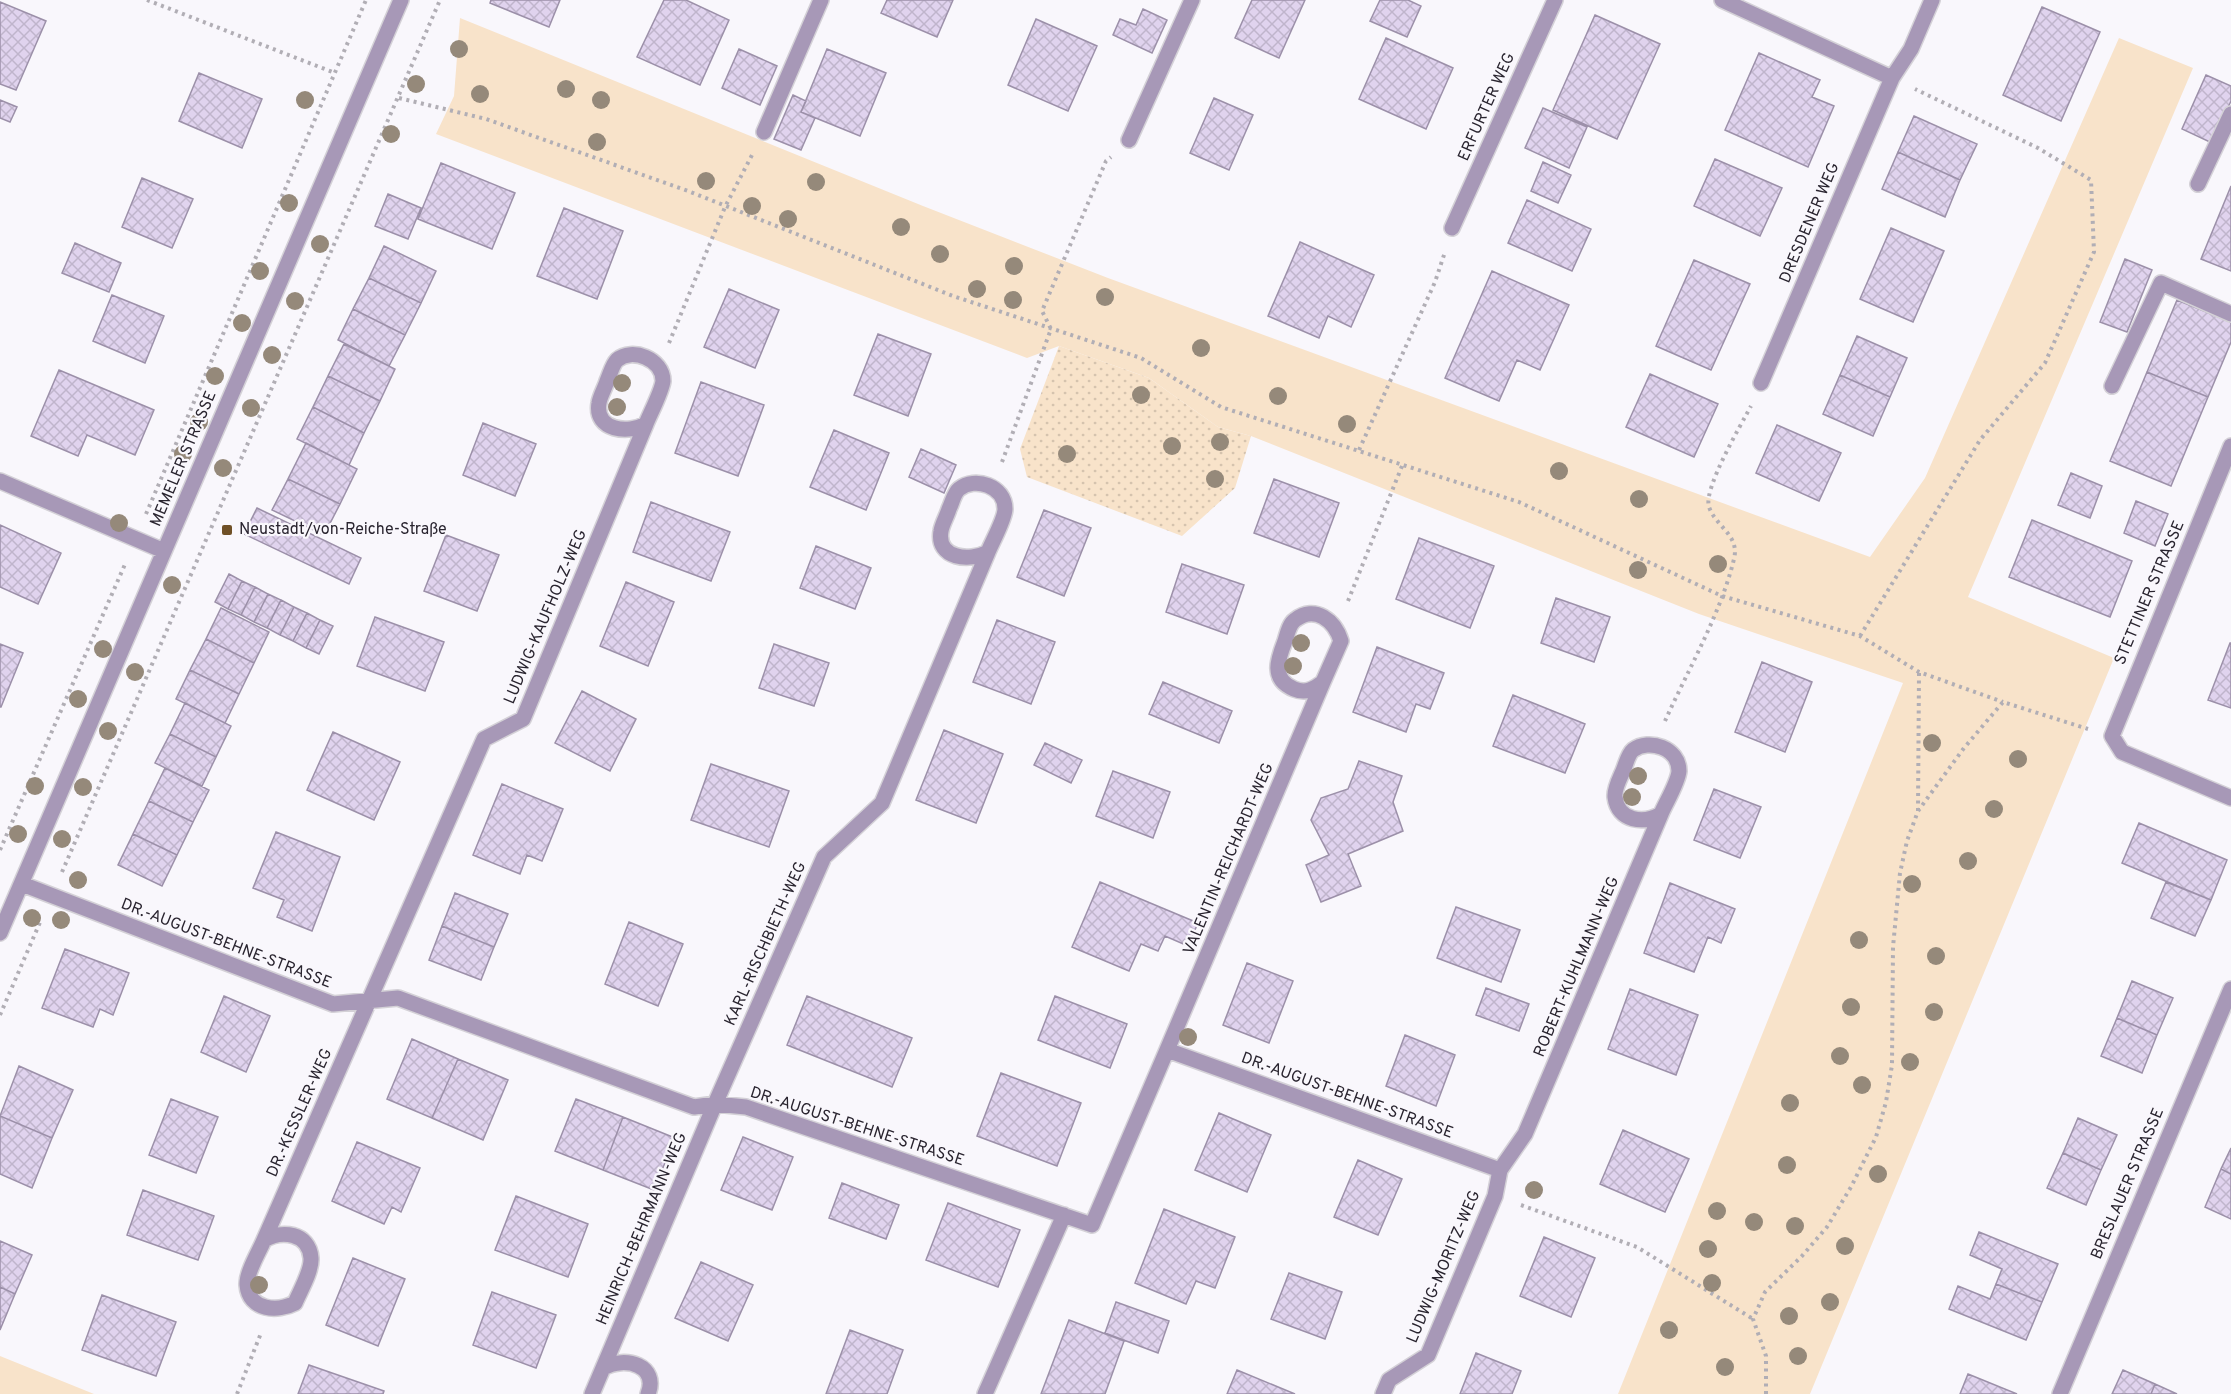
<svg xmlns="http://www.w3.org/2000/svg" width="2231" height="1394" font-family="Overpass,sans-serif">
<defs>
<pattern id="park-dots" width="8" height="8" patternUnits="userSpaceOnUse" patternTransform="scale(1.5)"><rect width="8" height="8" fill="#f8e3ca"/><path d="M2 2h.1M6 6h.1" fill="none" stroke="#d5c3ae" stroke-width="1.8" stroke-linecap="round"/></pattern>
<pattern id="building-cross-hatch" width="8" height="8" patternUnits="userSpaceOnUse" patternTransform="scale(1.5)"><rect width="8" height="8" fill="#e0d3ee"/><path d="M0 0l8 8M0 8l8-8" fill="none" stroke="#c0b5cc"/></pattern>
</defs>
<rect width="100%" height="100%" fill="#f9f7fc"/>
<path fill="#f8e3ca" d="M460 18 923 206 1108 278 1870 557 1925 478 2119 38 2193 68 1968 597 2114 658 1810 1394H1618L1903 683 1699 614 1251 436 1218 427 1149 378 1059 346 1027 358 436 134 454 96Z
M0 1356 94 1394H0Z"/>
<path fill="url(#park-dots)" d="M1059 346 1149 378 1218 427 1251 436 1235 488 1182 536 1027 477 1020 449Z"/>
<path fill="url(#building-cross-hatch)" stroke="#9c90a9" stroke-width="1.5" d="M491 0H560L549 27 490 3Z
M664 0H686L729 20 700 85 637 57Z
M887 0H953L937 37 881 13Z
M1252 0H1305L1279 58 1235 38Z
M1380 0H1408L1421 6 1407 37 1370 21Z
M0 2 46 21 16 90 0 84Z
M2042 7 2100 32 2061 121 2003 95Z
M1143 9 1167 20 1152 53 1113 35 1120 19 1136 25Z
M1595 15 1660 44 1617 139 1553 110Z
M1036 19 1097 46 1068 111 1008 85Z
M1386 38 1453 68 1426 129 1359 99Z
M739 49 777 66 760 105 722 88Z
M827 49 886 73 860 136 801 112Z
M1759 53 1820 80 1812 97 1834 106 1808 167 1725 130Z
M199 73 262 99 242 148 179 121Z
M2206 75 2231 86V101L2212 143 2182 129Z
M793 95 806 101 801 112 815 118 801 150 774 139Z
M1214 98 1253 115 1229 170 1190 153Z
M0 100 17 107 10 122 0 118Z
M1543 108 1587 127 1569 168 1525 148Z
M1914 116 1977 144 1960 180 1898 152Z
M1898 152 1960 180 1945 217 1882 189Z
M1715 159 1782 188 1760 236 1694 206Z
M1543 162 1571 175 1558 203 1531 191Z
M441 163 515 193 492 249 418 219Z
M142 178 193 199 172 248 122 227Z
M2231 186V271L2201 259Z
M388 194 421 208 408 239 375 226Z
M1527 200 1591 229 1572 271 1508 243Z
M564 208 623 231 597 299 537 276Z
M1891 228 1944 251 1913 322 1860 299Z
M1300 242 1374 275 1351 327 1328 316 1319 338 1268 316Z
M75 243 121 263 109 292 62 273Z
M384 246 436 271 421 303 369 278Z
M2125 259 2152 270 2127 332 2100 322Z
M1694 260 1750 284 1711 370 1656 346Z
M1492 271 1569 305 1540 370 1517 360 1499 401 1445 378Z
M369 278 421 303 405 335 353 309Z
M729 289 779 310 755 368 704 347Z
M112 295 164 316 145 363 93 341Z
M2177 300 2231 322V342L2208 397 2147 372Z
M353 309 405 335 389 366 338 340Z
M878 334 931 354 908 416 854 395Z
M1857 336 1907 358 1890 397 1840 375Z
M344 344 395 369 380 401 328 376Z
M59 370 154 410 135 455 87 435 78 456 31 436Z
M2147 372 2208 397 2171 486 2110 461Z
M1650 374 1718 404 1694 457 1626 427Z
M1840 375 1890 397 1873 436 1823 414Z
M328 376 380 401 364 433 313 407Z
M701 382 764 405 738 476 675 453Z
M313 407 364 433 349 465 297 439Z
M483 423 536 444 515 496 463 475Z
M1777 425 1841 453 1819 501 1756 473Z
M834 430 889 453 866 510 810 487Z
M306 443 357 469 340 504 288 479Z
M921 449 956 465 944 493 909 477Z
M2071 473 2102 486 2090 518 2058 505Z
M288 479 340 504 324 535 272 510Z
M1274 479 1339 503 1319 557 1254 533Z
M2136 501 2168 514 2155 546 2124 533Z
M651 502 730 532 711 581 633 552Z
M257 508 361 558 349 584 244 534Z
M1044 510 1091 528 1064 596 1017 577Z
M2032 520 2132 561 2110 617 2009 577Z
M0 525 61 553 38 604 0 587Z
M446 535 499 555 477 611 424 591Z
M1419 538 1494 566 1470 628 1396 599Z
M816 546 871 568 855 609 800 588Z
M1182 564 1244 585 1227 634 1166 612Z
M229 574 242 581 228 609 215 602Z
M242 581 255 587 241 615 228 609Z
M626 582 674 602 648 666 600 646Z
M255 587 268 594 254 622 241 615Z
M268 594 281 600 267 628 254 622Z
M1556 598 1610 617 1594 662 1541 643Z
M281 600 294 607 280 635 267 628Z
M294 607 307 613 293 641 280 635Z
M221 608 269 632 254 663 206 639Z
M307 613 320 620 306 648 293 641Z
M375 617 444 642 425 691 357 666Z
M320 620 333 626 319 654 306 648Z
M997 620 1055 642 1031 704 973 682Z
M206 639 254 663 239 694 190 670Z
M2230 643H2231V708L2208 700Z
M0 644 23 653 1 707H0Z
M774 644 829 663 814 706 759 688Z
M1377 647 1444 673 1430 709 1416 704 1406 732 1353 712Z
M1762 662 1812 682 1785 752 1735 732Z
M190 670 239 694 225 723 176 699Z
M1163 682 1232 711 1219 743 1149 714Z
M582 691 636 719 610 771 555 743Z
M1513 695 1585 724 1565 773 1493 746Z
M185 703 231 726 216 757 170 734Z
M944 730 1003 754 976 823 916 800Z
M333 732 400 762 374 820 307 790Z
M170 734 216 757 202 786 155 763Z
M1045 743 1082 760 1071 783 1034 765Z
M1359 761 1402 776 1393 802 1403 831 1348 854 1361 886 1321 902 1306 865 1329 855 1311 820 1321 798 1348 789Z
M711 764 789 791 769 847 691 820Z
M165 768 209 790 193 822 149 801Z
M1113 771 1170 792 1153 838 1096 816Z
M502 784 563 809 542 861 527 855 520 874 473 855Z
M1714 789 1761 807 1740 858 1694 840Z
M149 801 193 822 177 855 133 834Z
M2139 823 2227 860 2211 900 2122 863Z
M276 832 340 857 312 931 277 917 284 900 253 888Z
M133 834 177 855 162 886 118 865Z
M1100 882 1198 923 1188 946 1165 936 1158 951 1141 944 1129 971 1072 947Z
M2166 882 2211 900 2195 936 2151 918Z
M1670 883 1735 909 1721 943 1708 937 1694 972 1644 953Z
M455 893 508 914 494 947 442 926Z
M1456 907 1520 930 1501 982 1437 958Z
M629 922 683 944 658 1006 605 984Z
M442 926 494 947 481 980 429 960Z
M65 949 129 973 113 1015 100 1009 93 1027 42 1008Z
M1247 963 1293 981 1269 1043 1223 1025Z
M2132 981 2173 998 2157 1035 2117 1018Z
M1486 988 1529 1004 1519 1031 1476 1015Z
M1630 989 1698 1015 1676 1075 1608 1049Z
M224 996 270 1016 246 1072 201 1052Z
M807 996 912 1038 892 1087 787 1045Z
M1055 996 1127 1024 1110 1068 1038 1040Z
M2117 1018 2157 1035 2142 1073 2101 1056Z
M1405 1035 1455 1055 1436 1106 1386 1086Z
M412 1039 458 1059 432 1118 387 1099Z
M458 1059 508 1080 483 1140 432 1118Z
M19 1066 73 1090 52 1138 0 1116Z
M1001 1073 1081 1103 1057 1166 977 1136Z
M171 1099 218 1117 196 1173 149 1155Z
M576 1099 623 1117 603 1170 555 1151Z
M1219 1113 1271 1135 1247 1192 1195 1170Z
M0 1116 52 1138 32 1188 0 1174Z
M623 1117 675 1138 654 1190 603 1170Z
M2078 1118 2117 1135 2101 1170 2063 1153Z
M1623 1130 1689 1159 1665 1212 1600 1184Z
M743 1137 793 1157 772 1210 721 1190Z
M357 1142 420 1168 401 1212 392 1207 384 1224 332 1201Z
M2231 1148V1174L2221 1169Z
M2063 1153 2101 1170 2086 1205 2047 1188Z
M1358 1160 1402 1179 1378 1235 1334 1217Z
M2221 1169 2231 1174V1219L2205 1207Z
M842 1183 899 1205 886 1239 829 1218Z
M143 1190 214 1216 198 1260 127 1235Z
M516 1196 588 1224 568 1277 495 1250Z
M948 1203 1020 1230 998 1287 926 1260Z
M1164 1209 1235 1237 1215 1288 1196 1281 1186 1304 1135 1283Z
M1979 1232 2058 1264 2042 1302 1996 1284 2002 1269 1970 1255Z
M1544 1237 1595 1258 1571 1317 1520 1296Z
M0 1241 32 1255 15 1294 0 1287Z
M353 1258 405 1279 378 1346 326 1325Z
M701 1262 753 1285 728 1341 675 1318Z
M1289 1273 1342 1292 1325 1339 1271 1319Z
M1996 1284 2042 1302 2026 1340 1949 1309 1958 1286 1990 1299Z
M0 1287 15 1294 0 1330Z
M492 1292 556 1315 536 1368 473 1345Z
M102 1295 176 1322 156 1376 82 1350Z
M1116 1302 1169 1321 1158 1353 1105 1333Z
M1069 1320 1124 1341 1105 1394H1041Z
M850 1330 903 1350 887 1394H826Z
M1476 1353 1521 1371 1512 1394H1460Z
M309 1365 384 1391 383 1394H298Z
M1237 1370 1295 1394H1227Z
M2123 1370 2155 1384 2151 1394H2112Z
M1968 1374 2017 1394H1960Z
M2155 1384 2177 1394H2151Z"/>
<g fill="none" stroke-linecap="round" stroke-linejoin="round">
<defs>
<path id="minor" d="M1722 0 1892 78 1911 49 1932 0
M764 132 821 0
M1129 140 1192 0
M2198 184 2231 114
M1452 228 1555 0
M1761 383 1892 78
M2112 386 2161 283 2231 314
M2231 446 2112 736 2122 752 2231 798
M0 481 164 551
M22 884 333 1004 398 998 694 1107 715 1104 746 1107 1092 1225 1167 1050 1500 1170 1525 1134 1661 814C1666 802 1678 783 1679 771 1679 748 1649 738 1633 750 1628 754 1626 764 1623 771 1620 778 1614 789 1615 797 1618 822 1644 824 1661 814
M0 933 401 0
M1167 1050 1323 682 1341 641C1335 621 1315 604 1295 620 1289 624 1287 635 1285 641 1278 659 1270 679 1294 689 1306 694 1314 689 1323 682
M264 1240C281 1230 309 1232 311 1258 312 1271 300 1291 295 1303 278 1312 249 1311 247 1285 246 1273 259 1252 264 1240L484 739 523 719 646 424C650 414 662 391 663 381 663 359 632 347 617 360 612 365 610 375 607 381 605 388 600 396 599 403 594 431 629 434 646 424
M603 1368C626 1355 659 1366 648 1394
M592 1394 715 1104 824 857 882 803 988 552C970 562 936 559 941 531 942 524 947 516 949 509 952 503 954 493 959 489 975 476 1005 486 1005 509 1005 519 992 542 988 552
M985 1394 1064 1215
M1383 1394 1389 1380 1428 1355 1495 1196 1500 1170
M2060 1394 2231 989"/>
</defs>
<use href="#minor" stroke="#d4d1d7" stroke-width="18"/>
<path stroke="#b1aeb5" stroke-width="4" stroke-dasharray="3 4.5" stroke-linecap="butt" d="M147 0 335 73
M399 98 486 119 688 191 953 296 1141 358 1221 407 1519 502 1722 596 1860 636 1919 672 2003 702
M669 343 725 207 752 155
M1359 450 1435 282 1445 252
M1002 462 1051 329 1042 311 1106 161 1111 157
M146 514 366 0
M1348 601 1402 466
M1860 636 1980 440 2045 363 2094 252 2091 180 2038 148 1915 89
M1665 721C1688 670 1721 613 1734 559 1740 535 1716 527 1709 507 1703 489 1741 425 1751 406
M1918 811 1919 672
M0 850 126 562
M62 872 440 0
M0 1015 41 920
M1521 1205 1637 1247 1753 1319
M237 1394 261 1333
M1766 1394V1356L1753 1319 1765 1292 1802 1256 1827 1227 1851 1187 1876 1137 1886 1102 1892 1065 1893 947 1900 873 1907 841 1918 811 1964 748 2003 702 2088 729"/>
<use href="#minor" stroke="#a798b7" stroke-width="15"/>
</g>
<g fill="#95897a">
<circle cx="459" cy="49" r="9"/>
<circle cx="416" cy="84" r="9"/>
<circle cx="566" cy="89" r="9"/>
<circle cx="480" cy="94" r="9"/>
<circle cx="305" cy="100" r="9"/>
<circle cx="601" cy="100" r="9"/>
<circle cx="391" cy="134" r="9"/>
<circle cx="597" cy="142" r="9"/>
<circle cx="706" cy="181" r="9"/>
<circle cx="816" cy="182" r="9"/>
<circle cx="289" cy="203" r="9"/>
<circle cx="752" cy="206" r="9"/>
<circle cx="788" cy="219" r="9"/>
<circle cx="901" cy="227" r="9"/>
<circle cx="320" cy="244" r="9"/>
<circle cx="940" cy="254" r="9"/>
<circle cx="1014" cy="266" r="9"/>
<circle cx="260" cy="271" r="9"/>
<circle cx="977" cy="289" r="9"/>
<circle cx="1105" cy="297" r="9"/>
<circle cx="1013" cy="300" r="9"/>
<circle cx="295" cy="301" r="9"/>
<circle cx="242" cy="323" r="9"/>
<circle cx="1201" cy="348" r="9"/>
<circle cx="272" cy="355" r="9"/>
<circle cx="215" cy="376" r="9"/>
<circle cx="622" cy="383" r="9"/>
<circle cx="1141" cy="395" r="9"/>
<circle cx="1278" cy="396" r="9"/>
<circle cx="617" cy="407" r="9"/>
<circle cx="251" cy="408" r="9"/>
<circle cx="199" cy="422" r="9"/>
<circle cx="1347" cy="424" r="9"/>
<circle cx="1220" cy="442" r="9"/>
<circle cx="1172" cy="446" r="9"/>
<circle cx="183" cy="454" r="9"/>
<circle cx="1067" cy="454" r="9"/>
<circle cx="223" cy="468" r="9"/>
<circle cx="1559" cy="471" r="9"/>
<circle cx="1215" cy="479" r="9"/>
<circle cx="1639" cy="499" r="9"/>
<circle cx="119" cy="523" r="9"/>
<circle cx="1718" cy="564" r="9"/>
<circle cx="1638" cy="570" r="9"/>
<circle cx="172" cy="585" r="9"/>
<circle cx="1301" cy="643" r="9"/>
<circle cx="103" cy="649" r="9"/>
<circle cx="1293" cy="666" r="9"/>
<circle cx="135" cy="672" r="9"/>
<circle cx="78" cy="699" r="9"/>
<circle cx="108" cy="731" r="9"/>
<circle cx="1932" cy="743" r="9"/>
<circle cx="2018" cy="759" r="9"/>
<circle cx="1638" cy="776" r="9"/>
<circle cx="35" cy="786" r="9"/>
<circle cx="83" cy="787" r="9"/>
<circle cx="1632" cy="797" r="9"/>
<circle cx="1994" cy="809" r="9"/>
<circle cx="18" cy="834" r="9"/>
<circle cx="62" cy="839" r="9"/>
<circle cx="1968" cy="861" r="9"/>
<circle cx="78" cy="880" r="9"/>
<circle cx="1912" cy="884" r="9"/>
<circle cx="32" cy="918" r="9"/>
<circle cx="61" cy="920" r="9"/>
<circle cx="1859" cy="940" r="9"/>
<circle cx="1936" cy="956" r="9"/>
<circle cx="1851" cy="1007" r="9"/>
<circle cx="1934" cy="1012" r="9"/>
<circle cx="1188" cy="1037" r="9"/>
<circle cx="1840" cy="1056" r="9"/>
<circle cx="1910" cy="1062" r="9"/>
<circle cx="1862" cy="1085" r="9"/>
<circle cx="1790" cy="1103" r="9"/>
<circle cx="1787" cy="1165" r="9"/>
<circle cx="1878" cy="1174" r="9"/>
<circle cx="1534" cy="1190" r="9"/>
<circle cx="1717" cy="1211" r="9"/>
<circle cx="1754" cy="1222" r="9"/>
<circle cx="1795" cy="1226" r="9"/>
<circle cx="1845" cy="1246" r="9"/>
<circle cx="1708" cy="1249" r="9"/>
<circle cx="1712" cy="1283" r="9"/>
<circle cx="259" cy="1285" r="9"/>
<circle cx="1830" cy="1302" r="9"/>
<circle cx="1789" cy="1316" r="9"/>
<circle cx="1669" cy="1330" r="9"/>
<circle cx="1798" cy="1356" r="9"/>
<circle cx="1725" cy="1367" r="9"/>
</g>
<rect fill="#6f5026" stroke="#f9f7fc" stroke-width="2" x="221" y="524" width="12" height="12" rx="3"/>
<g text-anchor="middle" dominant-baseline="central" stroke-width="4.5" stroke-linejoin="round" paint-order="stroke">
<g font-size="16" fill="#29242f" stroke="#f9f7fc">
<text transform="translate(1487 107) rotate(-66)">ERFURTER WEG</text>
<text transform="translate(1810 223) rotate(-67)">DRESDENER WEG</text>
<text transform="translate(184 459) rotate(-67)">MEMELER STRASSE</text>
<text transform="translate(2150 593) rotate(-67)">STETTINER STRASSE</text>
<text transform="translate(546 617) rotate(-67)">LUDWIG-KAUFHOLZ-WEG</text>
<text transform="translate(1229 859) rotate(-67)">VALENTIN-REICHARDT-WEG</text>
<text transform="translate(226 944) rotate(21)">DR.-AUGUST-BEHNE-STRASSE</text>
<text transform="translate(766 944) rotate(-66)">KARL-RISCHBIETH-WEG</text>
<text transform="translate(1577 967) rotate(-67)">ROBERT-KUHLMANN-WEG</text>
<text transform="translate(1347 1096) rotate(20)">DR.-AUGUST-BEHNE-STRASSE</text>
<text transform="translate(300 1113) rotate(-66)">DR.-KESSLER-WEG</text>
<text transform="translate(857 1127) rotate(18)">DR.-AUGUST-BEHNE-STRASSE</text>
<text transform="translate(2128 1184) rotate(-67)">BRESLAUER STRASSE</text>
<text transform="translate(642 1229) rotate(-67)">HEINRICH-BEHRMANN-WEG</text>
<text transform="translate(1444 1267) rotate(-67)">LUDWIG-MORITZ-WEG</text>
</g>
<g font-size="16" fill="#29242f" stroke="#f9f7fc" text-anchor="start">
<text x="239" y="530">Neustadt/von-Reiche-Straße</text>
</g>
</g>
</svg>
